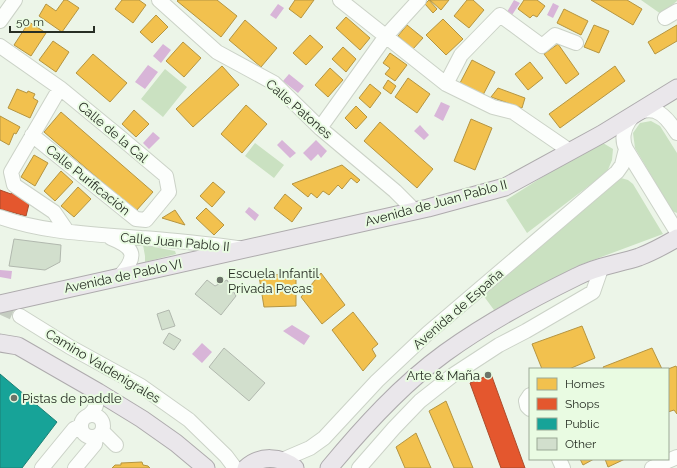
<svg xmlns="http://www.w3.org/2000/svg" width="677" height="468" font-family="Raleway,sans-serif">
<rect width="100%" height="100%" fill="#ecf5e8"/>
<path fill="#cae1c1" d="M641 0H677V1L661 14Z
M165 69 187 87 163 117 141 99Z
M651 121 660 126 677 153V213L672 211 635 148 633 133 640 123Z
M255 143 284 165 274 178 245 156Z
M603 143 613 149 612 160 607 172 527 233 506 200 593 145Z
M621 178 628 180 633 184 663 234 577 266 494 310 483 295Z
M143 245 175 251 176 254 145 262V256Z"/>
<path fill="#d8b5d8" d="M514 0 520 3 512 15 507 12Z
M553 3 559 6 553 18 547 15Z
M278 4 284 8 276 19 270 15Z
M163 44 171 50 161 63 153 56Z
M148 65 158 72 145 89 135 82Z
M289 74 304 86 298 93 283 81Z
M441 102 450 106 443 121 434 116Z
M420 125 429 135 424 140 414 131Z
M153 132 160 138 149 149 143 143Z
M282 140 296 153 290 158 277 145Z
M316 140 327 151 321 158 318 154 311 161 303 153Z
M249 207 259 215 255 221 245 212Z
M0 270 12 271 11 279 0 277Z
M292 325 310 336 304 345 283 331Z
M202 343 212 352 202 363 192 354Z"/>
<path fill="#f2c14e" stroke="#b59541" d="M64 0H67L79 8 62 32 39 16 46 4 56 11Z
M122 0H139L146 5 133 23 115 9Z
M178 0H217L237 16 221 37 177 1Z
M295 0H314L301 18 289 9Z
M429 0 437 9 433 13 425 4Z
M430 0H449L441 10Z
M467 0H473L484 10 469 28 454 16Z
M524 0H537L545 6 537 17 533 15 530 18 518 9Z
M591 0H627L642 9 633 25Z
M564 9 588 21 581 35 557 23Z
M156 15 168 27 152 43 140 32Z
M346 17 370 38 360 50 336 28Z
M443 19 463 39 446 55 426 35Z
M245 20 277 48 261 67 229 40Z
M29 22 46 33 31 56 14 45Z
M407 25 423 38 413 49 398 36Z
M594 25 609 31 599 53 584 47Z
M677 25V41L655 54 648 42Z
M310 35 323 47 306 65 293 53Z
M53 41 69 52 56 72 39 60Z
M183 42 201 58 184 77 166 61Z
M558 44 579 74 566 84 544 54Z
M343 47 356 59 346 72 332 59Z
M390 53 407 65 395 81 385 74 390 68 383 63Z
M93 54 127 83 110 102 76 73Z
M472 60 495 72 483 95 460 83Z
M530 62 543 78 528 90 515 74Z
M222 66 239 85 193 127 176 109Z
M615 66 625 81 560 128 549 114Z
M330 68 343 80 328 97 315 85Z
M408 78 430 94 417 113 395 97Z
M388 80 396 86 391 94 383 88Z
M370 84 381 93 370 108 359 98Z
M498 88 525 98 522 108 491 97Z
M17 89 27 93 28 91 35 94 33 98 38 101 30 118 8 108Z
M246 105 267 124 242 153 221 134Z
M356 106 367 117 356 129 345 118Z
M134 110 149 124 136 137 122 124Z
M61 112 153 192 136 211 44 132Z
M0 116 20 127 16 134 14 133 9 145 0 140Z
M471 119 492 128 475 170 454 161Z
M380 122 433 169 417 188 364 141Z
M34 155 48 163 35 186 21 177Z
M342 165 360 180 357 183 351 178 342 189 338 185 329 195 323 191 317 198 311 193 308 197 292 184Z
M61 171 73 182 55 201 44 191Z
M213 182 225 192 212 207 200 196Z
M78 187 91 199 74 217 61 206Z
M285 194 302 208 292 222 274 208Z
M206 208 224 225 214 235 196 218Z
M175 210 185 225 162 218Z
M296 273V306L264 307 259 276Z
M321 273 345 305 322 324 301 297Z
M353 312 378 344 372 349 376 356 363 371 332 330Z
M582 326 595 358 569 369H542L532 344Z
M652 348 662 369H604L603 367Z
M676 366 677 368V414L674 410 668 412V369Z
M446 401 473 468H454L429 411Z
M416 433 431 468H405L396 447Z
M580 459H594L583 465Z
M605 459H625L608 467Z
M142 462 143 465 148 466 150 468H112L115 465H121V463Z"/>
<path fill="#e4572e" stroke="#ab4b2b" d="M0 190 11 194 13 190 30 200 26 216 0 209Z
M491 374 525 468H501L470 383Z"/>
<path fill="#17a398" stroke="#1c8075" d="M0 374 57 422 22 468H0Z"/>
<path fill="#d2dfcd" stroke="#b1b8ae" d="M14 239 61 245 60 262 45 270 9 266Z
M207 280 215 286 227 280 236 296 221 315 195 294Z
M169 310 175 326 162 330 157 314Z
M169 333 181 340 174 350 163 343Z
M224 348 265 383 249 401 209 367Z"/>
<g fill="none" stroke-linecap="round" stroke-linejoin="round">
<path stroke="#c5cdc1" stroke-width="14" stroke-dasharray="14 7" stroke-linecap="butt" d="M0 307 20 316"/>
<defs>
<path id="minor" d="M159 0 217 52 274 83 320 128 395 191 415 211
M340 0 446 84 493 107 513 112 570 151
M665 18 677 11
M0 21 15 0
M0 46 60 88 121 138 166 176 169 192 146 220 136 219 32 135
M446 84 461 55 500 15 542 46 555 35 576 43
M60 88 11 172 14 185 54 212 67 231
M320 128 386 36 419 0
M677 133C672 125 664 114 655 111 633 106 617 131 626 149L677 232
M0 217C45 233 94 234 141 238 174 240 206 244 239 248
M111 238C136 248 137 257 120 276
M20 316 70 347 141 386 189 420 226 456 235 468
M530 395 526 401 527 406 530 409
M81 426a11 11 0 1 1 22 0a11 11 0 1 1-22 0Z
M88 416C97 409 97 402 98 392
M102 431 116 445
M559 459 563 468
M282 460 310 448 324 438 377 381 428 333 617 172 622 165 626 149
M42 468 74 429 80 426
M75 468 95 444 96 437
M359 468 394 428 420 401 453 375 499 345 526 331 593 292 602 266
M652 468 677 457"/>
<path id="major" d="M0 304 428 208 505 187 602 134 677 88
M0 343 18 346 98 392 142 419 176 443 206 468
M246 468C260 455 281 456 295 468
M329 468C363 427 401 385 445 353 485 324 531 299 576 277 596 266 618 264 639 257 652 252 665 245 677 238"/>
</defs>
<use href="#minor" stroke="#cbd2c7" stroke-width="16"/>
<use href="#major" stroke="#aeabad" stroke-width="19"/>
<use href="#minor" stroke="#fcfefc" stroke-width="14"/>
<use href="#major" stroke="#eae7eb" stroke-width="17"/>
</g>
<g fill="#6c7469" stroke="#e9fbe2" stroke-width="1.5">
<circle cx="220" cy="280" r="4"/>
<circle cx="488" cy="375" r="4"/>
<circle cx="14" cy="398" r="4"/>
</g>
<g text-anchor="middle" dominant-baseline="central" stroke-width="4" stroke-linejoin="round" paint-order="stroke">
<g font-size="13" fill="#272e24" stroke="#e9fbe2">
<text transform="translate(299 109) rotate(41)">Calle Patones</text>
<text transform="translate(113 132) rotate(40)">Calle de la Cal</text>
<text transform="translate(88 180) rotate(39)">Calle Purificación</text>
<text transform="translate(436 203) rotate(-15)">Avenida de Juan Pablo II</text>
<text transform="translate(175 242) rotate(5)">Calle Juan Pablo II</text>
<text transform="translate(123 276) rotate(-12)">Avenida de Pablo VI</text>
<text transform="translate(458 309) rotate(-41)">Avenida de España</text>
<text transform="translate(103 366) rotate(31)">Camino Valdenigrales</text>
</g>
<g font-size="13" fill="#272e24" stroke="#e9fbe2" text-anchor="start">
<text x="228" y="273">Escuela Infantil<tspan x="228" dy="15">Privada Pecas</tspan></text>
<text x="480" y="375" text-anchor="end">Arte &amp; Maña</text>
<text x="22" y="398">Pistas de paddle</text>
</g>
</g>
<rect x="529" y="368" width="140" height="92" fill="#e9fbe2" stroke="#9ba996"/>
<rect x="537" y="378" width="20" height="12" fill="#f2c14e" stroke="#9ba996"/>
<text x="565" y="388" font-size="12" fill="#272e24">Homes</text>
<rect x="537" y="398" width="20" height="12" fill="#e4572e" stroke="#9ba996"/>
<text x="565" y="408" font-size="12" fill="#272e24">Shops</text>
<rect x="537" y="418" width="20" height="12" fill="#17a398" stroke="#9ba996"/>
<text x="565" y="428" font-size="12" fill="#272e24">Public</text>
<rect x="537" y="438" width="20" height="12" fill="#d2dfcd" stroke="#9ba996"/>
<text x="565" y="448" font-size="12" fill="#272e24">Other</text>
<path d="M10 26v6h84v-6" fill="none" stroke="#272e24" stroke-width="2"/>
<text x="16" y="26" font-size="12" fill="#272e24" stroke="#e9fbe2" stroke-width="3" paint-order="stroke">50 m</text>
</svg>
